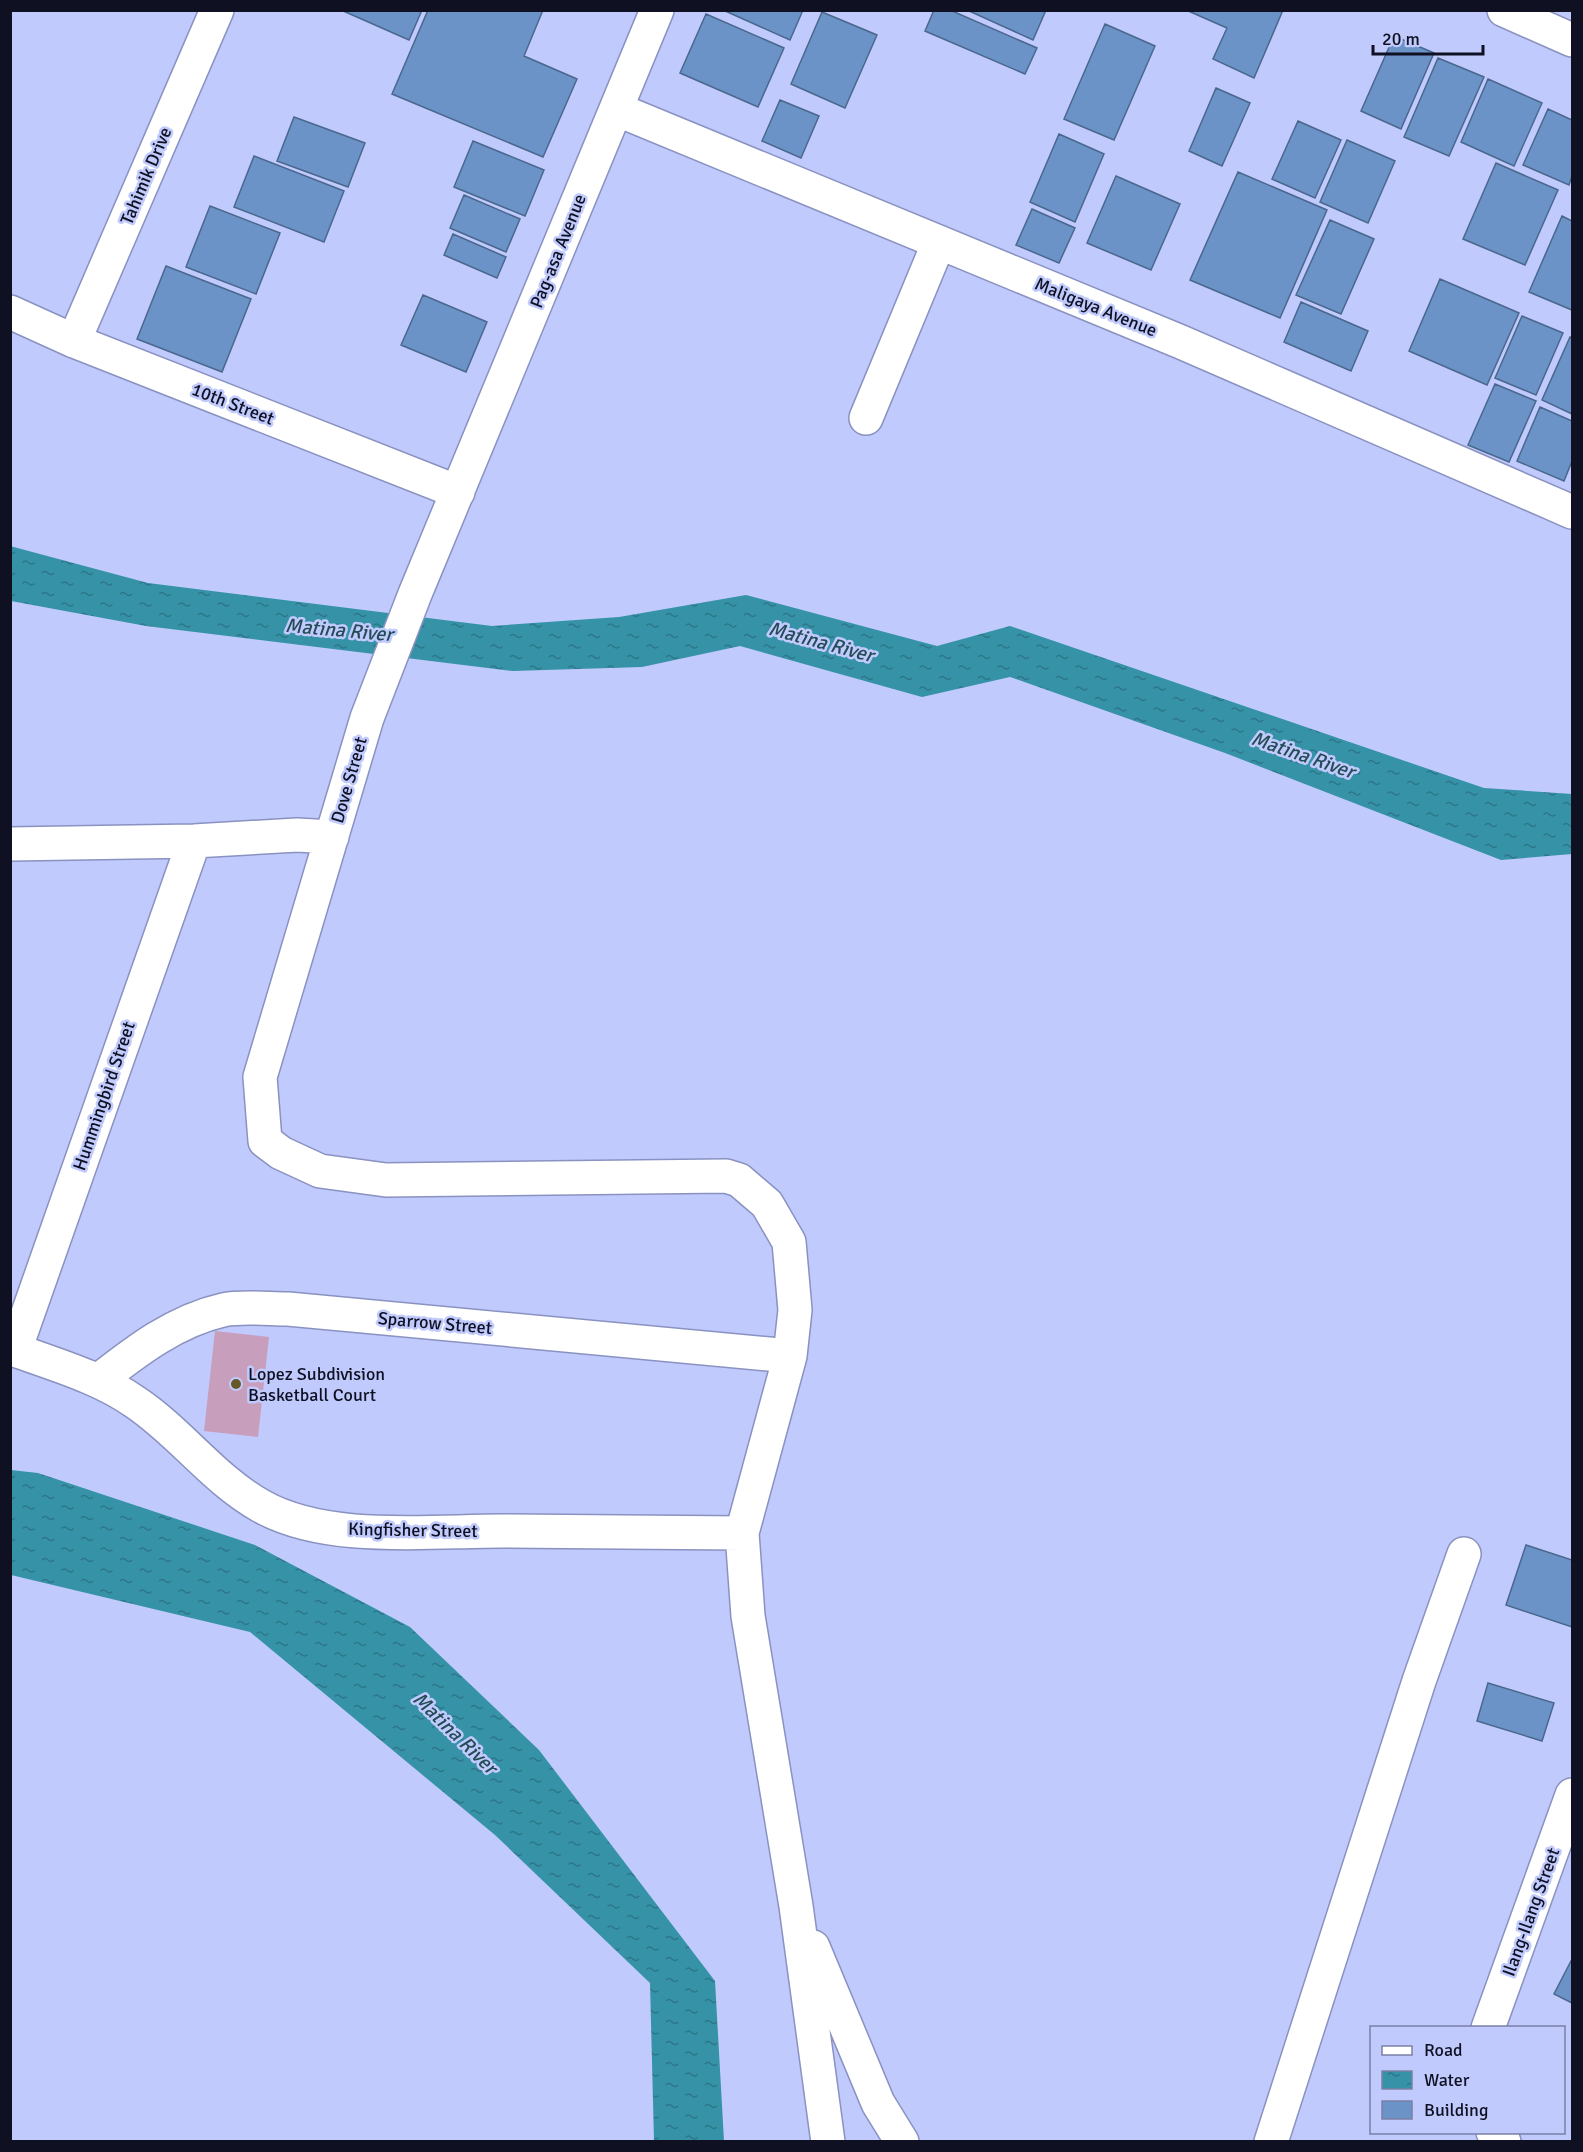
<svg xmlns="http://www.w3.org/2000/svg" width="1583" height="2152" font-family="Signika,sans-serif">
<defs>
<pattern id="water-ripples" width="26" height="14" patternUnits="userSpaceOnUse" patternTransform="scale(1.5)"><rect width="26" height="14" fill="#3692a7"/><path d="M2 4q2-2 4 0t4 0M15 11q2-2 4 0t4 0" fill="none" stroke="#2c7688"/></pattern>
</defs>
<rect width="100%" height="100%" fill="#c0cafc"/>
<path fill="#c89ebd" d="M215 1331 269 1337 258 1437 204 1431Z"/>
<path fill="url(#water-ripples)" d="M10 546 148 583 492 626 619 617 746 595 937 646 1010 626 1484 788 1572 794V854L1501 860 1225 753 1010 677 922 697 740 646 642 667 513 671 146 626 11 601Z
M11 1470 38 1473 255 1545 410 1627 539 1750 715 1981 724 2141H654L650 1983 495 1835 250 1632 11 1575Z"/>
<path fill="#6b93c8" stroke="#4a678d" stroke-width="1.5" d="M341 10H422L409 40Z
M428 10H543L524 56 577 79 543 157 392 94Z
M723 10H803L790 40Z
M934 10H950L1037 48 1025 74 925 31Z
M967 10H1046L1033 40Z
M1186 10H1283L1254 78 1213 59 1227 28Z
M822 12 877 35 845 108 791 84Z
M706 14 784 48 758 107 680 73Z
M1105 24 1155 46 1114 140 1064 119Z
M1394 36 1434 53 1401 129 1361 111Z
M1438 58 1484 77 1449 156 1404 137Z
M1488 79 1542 103 1514 166 1461 142Z
M1216 88 1250 103 1222 166 1189 151Z
M780 100 819 116 801 158 762 141Z
M1548 109 1572 120V176L1569 185 1523 165Z
M294 117 365 143 348 187 277 161Z
M1298 121 1341 140 1315 198 1272 179Z
M1059 134 1104 154 1075 222 1030 202Z
M1347 140 1395 161 1368 223 1320 202Z
M473 141 544 170 525 216 454 187Z
M254 156 344 191 324 242 234 207Z
M1496 163 1558 190 1525 265 1463 239Z
M1238 172 1327 210 1280 318 1190 280Z
M1116 176 1180 204 1151 270 1087 243Z
M464 195 520 219 506 252 450 228Z
M210 206 280 233 256 294 186 267Z
M1032 209 1075 228 1059 263 1016 245Z
M1562 216 1572 221V310L1529 292Z
M1330 220 1374 239 1341 314 1296 295Z
M453 234 506 257 497 278 444 255Z
M166 266 251 299 222 372 137 339Z
M1440 279 1519 313 1487 385 1409 351Z
M423 295 487 322 466 372 401 345Z
M1301 302 1368 331 1351 371 1284 342Z
M1522 316 1563 333 1536 395 1495 378Z
M1570 337 1572 338V414L1542 400Z
M1495 384 1536 401 1509 462 1468 445Z
M1540 407 1572 421V461L1564 481 1517 461Z
M1526 1545 1572 1560V1627L1506 1605Z
M1488 1683 1554 1703 1542 1741 1477 1721Z
M1572 1959V2003L1554 1994Z"/>
<g fill="none" stroke-linecap="round" stroke-linejoin="round">
<defs>
<path id="minor" d="M657 10 415 594 367 718 260 1077 265 1141 281 1153 320 1171 386 1180 726 1176 739 1180 767 1204 789 1242 795 1310 790 1356 742 1533
M616 109 1181 342 1572 512
M10 312 74 341 458 492
M74 341 217 10
M866 418 939 242
M194 841 15 1350C56 1365 99 1377 135 1402 180 1432 213 1479 261 1506 326 1543 428 1531 502 1531 582 1532 662 1532 742 1533L748 1616 796 1906 828 2142
M10 844 194 841 297 835 332 837
M98 1381C136 1351 175 1321 223 1310 241 1306 269 1309 288 1309L790 1356
M813 1947 878 2103 902 2142
M1488 2028 1572 1795
M1493 2132 1504 2142
M1271 2142 1419 1681 1464 1554"/>
<path id="major" d="M1504 10 1572 40"/>
</defs>
<use href="#minor" stroke="#8992c0" stroke-width="36"/>
<use href="#major" stroke="#8992c0" stroke-width="36"/>
<use href="#minor" stroke="#fff" stroke-width="33"/>
<use href="#major" stroke="#fff" stroke-width="33"/>
</g>
<circle fill="#665926" stroke="#c0cafc" stroke-width="2" cx="236" cy="1384" r="6"/>
<g text-anchor="middle" dominant-baseline="central" stroke-width="5" stroke-linejoin="round" paint-order="stroke">
<g font-size="18" fill="#0f1123" stroke="#c0cafc">
<text transform="translate(146 176) rotate(-67)">Tahimik Drive</text>
<text transform="translate(558 251) rotate(-68)">Pag-asa Avenue</text>
<text transform="translate(1096 307) rotate(22)">Maligaya Avenue</text>
<text transform="translate(233 404) rotate(21)">10th Street</text>
<text transform="translate(349 780) rotate(-74)">Dove Street</text>
<text transform="translate(104 1096) rotate(-71)">Hummingbird Street</text>
<text transform="translate(435 1323) rotate(5)">Sparrow Street</text>
<text transform="translate(413 1530) rotate(1)">Kingfisher Street</text>
<text transform="translate(1531 1912) rotate(-70)">Ilang-Ilang Street</text>
</g>
<g font-size="18" fill="#0f1123" stroke="#c0cafc" text-anchor="start">
<text x="248" y="1374">Lopez Subdivision<tspan x="248" dy="21">Basketball Court</tspan></text>
</g>
<g font-size="20" font-style="italic" fill="#244c56" stroke="#c0cafc">
<text transform="translate(339 630) rotate(5)">Matina River</text>
<text transform="translate(821 642) rotate(15)">Matina River</text>
<text transform="translate(1303 755) rotate(19)">Matina River</text>
<text transform="translate(455 1733) rotate(44)">Matina River</text>
</g>
</g>
<rect width="1583" height="2152" fill="none" stroke="#0f1123" stroke-width="24"/>
<rect x="1370" y="2026" width="195" height="108" fill="#c0cafc" stroke="#7980a5" stroke-width="1.5"/>
<rect x="1382" y="2046" width="30" height="9" fill="#ffffff" stroke="#7980a5" stroke-width="1.5"/>
<text x="1424" y="2056" font-size="18" fill="#0f1123">Road</text>
<rect x="1382" y="2071" width="30" height="18" fill="url(#water-ripples)" stroke="#7980a5" stroke-width="1.5"/>
<text x="1424" y="2086" font-size="18" fill="#0f1123">Water</text>
<rect x="1382" y="2101" width="30" height="18" fill="#6b93c8" stroke="#7980a5" stroke-width="1.5"/>
<text x="1424" y="2116" font-size="18" fill="#0f1123">Building</text>
<path d="M1373 45v9h110v-9" fill="none" stroke="#0f1123" stroke-width="3"/>
<text x="1382" y="45" font-size="18" fill="#0f1123" stroke="#c0cafc" stroke-width="4.5" paint-order="stroke">20 m</text>
</svg>
